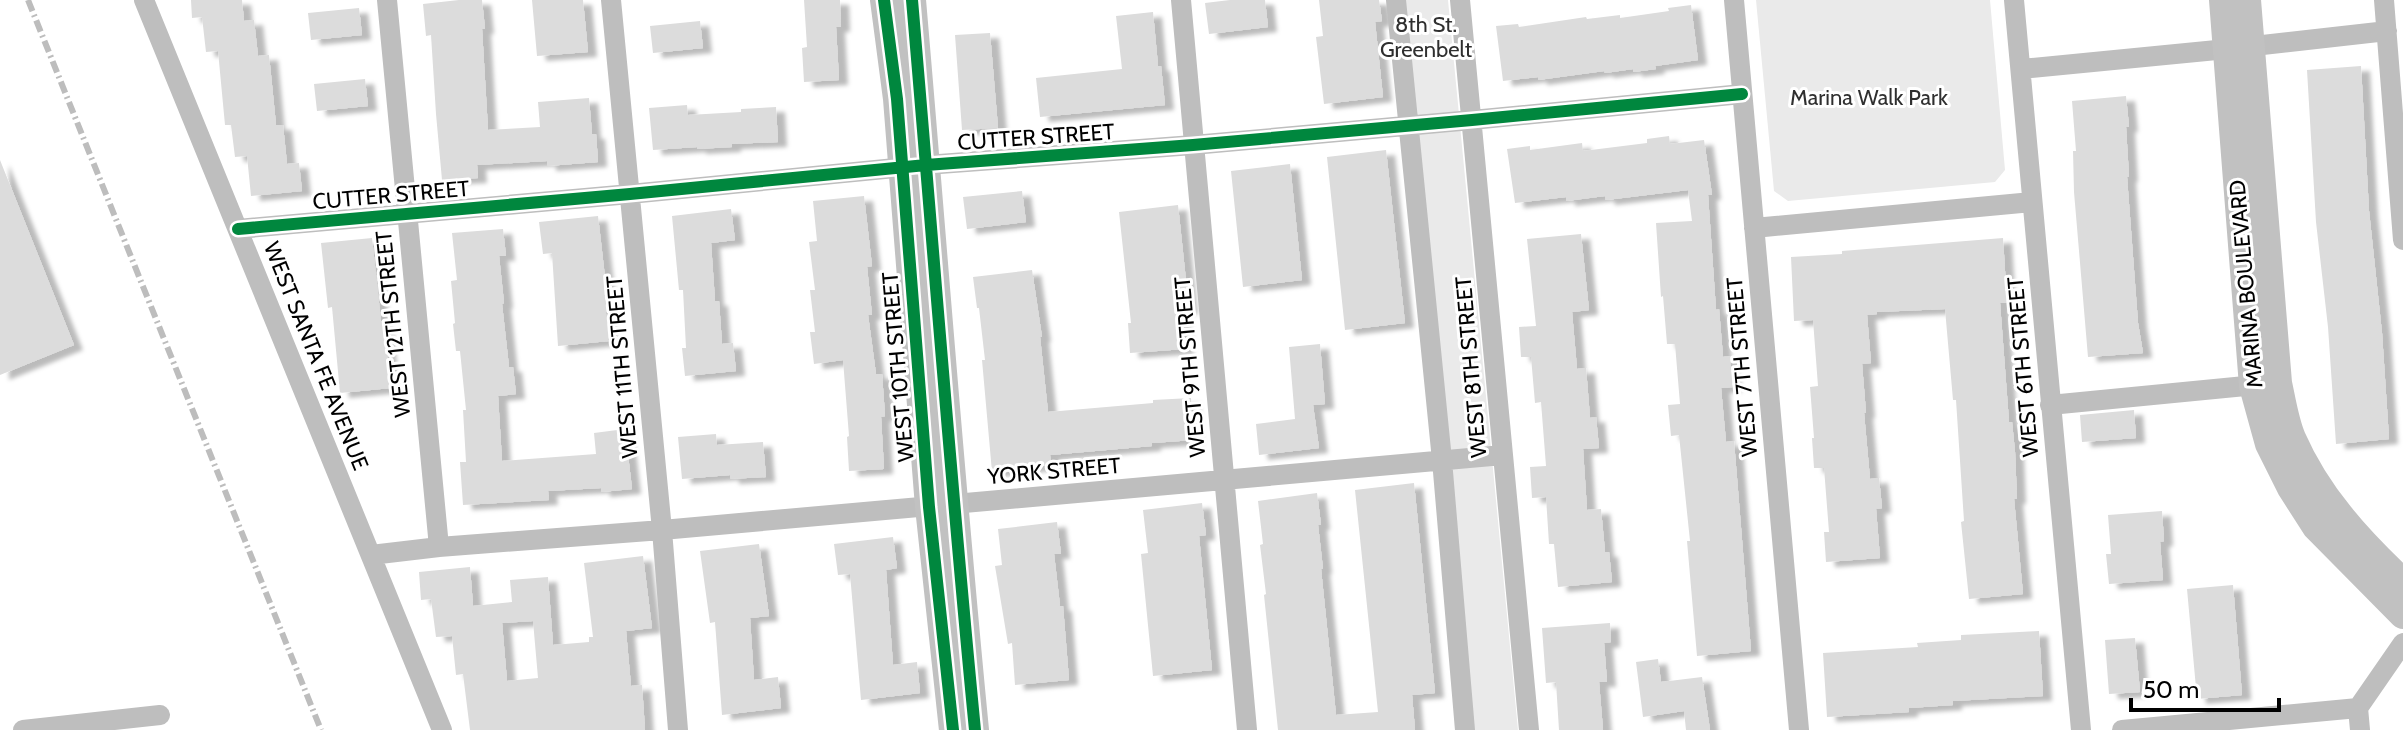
<svg xmlns="http://www.w3.org/2000/svg" width="2403" height="730" font-family="Cabin,sans-serif">
<defs>
<filter id="shadow"><feDropShadow dx="9" dy="5" stdDeviation="2" flood-color="#0004"/></filter>
</defs>
<rect width="100%" height="100%" fill="#fff"/>
<path fill="#eaeaea" d="M1397 0H1448L1518 730H1472Z
M1756 0H1990L2005 170 1995 182 1788 201 1774 191Z"/>
<path fill="#dcdcdc" fill-rule="evenodd" filter="url(#shadow)" d="M191 0H242L244 21 254 20 258 56 269 55 276 125H283L287 164 299 163 302 191 251 196 247 156 235 157 231 125H225L218 51 206 52 202 17 192 18Z
M459 0H482L485 29H482L488 130 540 127 538 102 589 98 592 134H596L598 162 547 166V161L477 165 478 178 442 180 436 114 431 35 426 36 423 4Z
M532 0H583L588 52 537 56Z
M804 0H840L841 27H836L839 80 804 82 802 48 807 47Z
M1230 0H1265L1268 27 1209 34 1205 3Z
M1319 0H1379L1382 21 1375 22 1383 97 1324 104 1316 37 1323 36Z
M1691 5 1698 60 1655 66 1656 69 1633 72V69L1605 73 1604 71 1538 80V77L1503 81 1496 26 1518 24 1519 27 1586 17 1587 19 1620 15V18L1669 11 1668 8Z
M359 8 362 35 311 40 308 13Z
M1153 12 1158 66H1161L1165 105 1040 117 1036 78 1122 69 1116 16Z
M700 21 703 48 653 53 650 26Z
M990 33 998 128 962 130 955 35Z
M2361 66 2369 211 2382 333 2389 439 2336 444 2328 327 2316 222 2307 70Z
M365 79 368 106 317 111 314 84Z
M2126 96 2129 127H2126L2129 177H2127L2138 323 2143 353 2088 357 2074 192 2073 151H2076L2072 101Z
M687 105 688 115 741 112V109L776 107 778 142 732 144V147L697 149V147L653 150 649 108Z
M1669 136 1670 144 1704 140 1712 195H1708L1716 310 1719 309 1723 357 1730 356 1733 387 1721 388 1726 442 1734 441 1751 651 1697 656 1687 541H1690L1679 435 1671 436 1668 405 1680 404 1675 344H1667L1663 296 1661 297 1656 223 1692 221 1688 190 1606 200 1605 196 1566 201V197L1515 203 1507 149 1530 146V150L1582 143 1583 151 1647 143V139Z
M1386 150 1405 323 1345 330 1327 157Z
M0 160 74 345 0 375Z
M1290 164 1302 280 1243 287 1231 171Z
M1022 191 1026 222 967 229 963 197Z
M864 196 872 266 867 267 872 315H868L876 374H882L885 416 881 417 884 469 849 471 847 437 849 436 843 360 814 364 810 332H815L810 290H815L809 242 817 241 813 201Z
M1178 205 1189 309 1182 310 1185 349 1130 353 1128 323H1131L1119 212Z
M731 209 735 240 711 243 715 301H719L722 344 733 343 736 371 685 376 682 348H686L683 290H679L672 216Z
M598 216 607 295H604L609 341 558 346 552 253 543 254 539 222Z
M503 229 506 256H499L504 303 502 304 509 367H513L516 394 498 396 502 461 596 454 594 433 625 429 632 489 601 492V488L548 491 549 500 463 505 460 462H466L463 410H466L460 351H456L453 324 455 323 451 281 457 280 452 233Z
M1581 234 1589 310 1572 312 1577 369 1586 368 1590 418 1596 417 1599 448 1583 449 1587 510 1601 509 1605 552H1609L1612 582 1558 587 1554 544H1549L1546 497 1532 498 1530 467 1546 466 1541 402 1535 403 1531 357H1521L1519 327 1536 326 1527 239Z
M372 238 381 321H384L391 388 340 393 332 307 328 308 321 243Z
M2003 238 2007 303H2000L2009 422H2012L2015 452 2017 499H2014L2023 594 1969 599 1961 522 1964 521 1956 400H1953L1945 309 1877 312V314L1867 315 1871 363 1862 364 1866 413H1864L1870 479 1879 478 1882 508 1876 509 1880 558 1826 562 1824 532H1829L1824 468H1814L1812 438H1814L1810 387 1818 386 1813 320 1794 321 1791 257 1842 254V251Z
M1032 270 1042 337H1040L1048 412 1153 403V400L1191 398 1194 440 1152 443V446L1050 455 1051 465 992 472 982 360H985L979 308H977L973 277Z
M1320 344 1325 404 1313 405 1319 448 1259 455 1256 424 1295 419 1289 347Z
M2134 410 2136 438 2082 442 2080 415Z
M716 434 717 445 763 442 766 477 730 479V475L682 479 678 437Z
M1414 483 1435 693 1412 695 1415 730H1278L1264 595 1266 594 1260 545 1263 544 1258 501 1317 493 1321 525H1318L1323 569H1321L1336 715 1378 712 1355 490Z
M1202 503 1206 535 1199 536 1212 670 1153 676 1141 554 1148 553 1143 510Z
M2162 511 2164 541 2160 542 2163 580 2109 584 2106 554H2111L2108 515Z
M1057 522 1061 554H1054L1060 606H1063L1069 680 1015 685 1012 643 1008 644 995 566 1002 565 998 529Z
M893 537 897 568 886 570 893 665 917 662 920 693 861 700 850 574 838 575 834 544Z
M759 544 769 616 750 618 754 680 778 677 781 708 722 715 715 622 710 623 700 551Z
M643 556 652 628 626 631 631 686 642 685 645 730H470L463 674 456 675 452 636 436 637 431 599 421 600 419 572 470 567 473 606 512 602 510 580 548 577 553 645 589 642V637H593L584 563ZM533 621 538 678 507 681 502 623Z
M2233 585 2242 695 2197 699 2187 589Z
M1610 623 1611 642 1604 643 1607 682H1599L1603 730H1559L1556 682 1546 683 1542 628Z
M2039 631 2043 696 1953 701V705L1909 708V712L1827 717 1823 653 1918 647 1917 643 1961 640V635Z
M2135 638 2140 692 2109 694 2105 640Z
M1658 659 1661 682 1702 677 1710 730H1686L1684 711 1643 717 1636 662Z"/>
<g fill="none" stroke-linecap="round" stroke-linejoin="round">
<path stroke="#bebebe" stroke-width="20" d="M144 0 442 730
M387 0 439 547
M611 0 662 530 678 730
M1181 0 1247 730
M1396 0 1442 460 1465 730
M1460 0 1529 730
M1734 0 1799 730
M2014 0 2081 730
M2384 0 2403 240
M2021 69 2227 49 2387 31
M1754 228 2032 202
M238 229 630 194 926 165 1193 145 1472 120 1742 94
M2050 405 2266 384
M371 555 439 547 662 530 1503 455
M2358 708 2360 730
M23 730 160 715
M2122 730 2358 708 2403 643"/>
<path stroke="#c1c1c1" stroke-width="28" d="M884 0 897 99 929 507 953 730
M912 0C933 243 951 487 975 730
M2223 0 2253 386 2269 444 2291 488 2316 527 2403 615
M2247 0 2278 383C2282 401 2285 422 2292 438 2317 495 2358 540 2403 582"/>
<path stroke="#bdbdbd" stroke-width="6" stroke-dasharray="12 4 2 4" stroke-linecap="butt" d="M28 0 321 730"/>
<defs>
<path id="cycleway" d="M884 0 897 99 929 507 953 730
M912 0C933 243 951 487 975 730
M238 229 630 194 926 165 1193 145 1472 120 1742 94"/>
</defs>
<use href="#cycleway" stroke="#fff" stroke-width="17"/>
<use href="#cycleway" stroke="#00873e" stroke-width="12"/>
</g>
<g text-anchor="middle" dominant-baseline="central" stroke-width="6" stroke-linejoin="round" paint-order="stroke">
<g font-size="22" fill="#2f2f2f" stroke="#fff">
<text x="1426" y="24">8th St.<tspan x="1426" dy="25">Greenbelt</tspan></text>
<text x="1869" y="97">Marina Walk Park</text>
</g>
<g font-size="22" fill="#000" stroke="#fff">
<text transform="translate(1036 137) rotate(-4)">CUTTER STREET</text>
<text transform="translate(391 195) rotate(-5)">CUTTER STREET</text>
<text transform="translate(2246 284) rotate(-95)">MARINA BOULEVARD</text>
<text transform="translate(393 324) rotate(-96)">WEST 12TH STREET</text>
<text transform="translate(316 356) rotate(68)">WEST SANTA FE AVENUE</text>
<text transform="translate(622 367) rotate(-95)">WEST 11TH STREET</text>
<text transform="translate(898 367) rotate(-95)">WEST 10TH STREET</text>
<text transform="translate(1190 367) rotate(-95)">WEST 9TH STREET</text>
<text transform="translate(1471 367) rotate(-95)">WEST 8TH STREET</text>
<text transform="translate(1742 367) rotate(-95)">WEST 7TH STREET</text>
<text transform="translate(2023 367) rotate(-95)">WEST 6TH STREET</text>
<text transform="translate(1054 471) rotate(-5)">YORK STREET</text>
</g>
</g>
<path d="M2131 698v12h148v-12" fill="none" stroke="#000000" stroke-width="4"/>
<text x="2143" y="698" font-size="24" fill="#000000" stroke="#ffffff" stroke-width="6" paint-order="stroke">50 m</text>
</svg>
